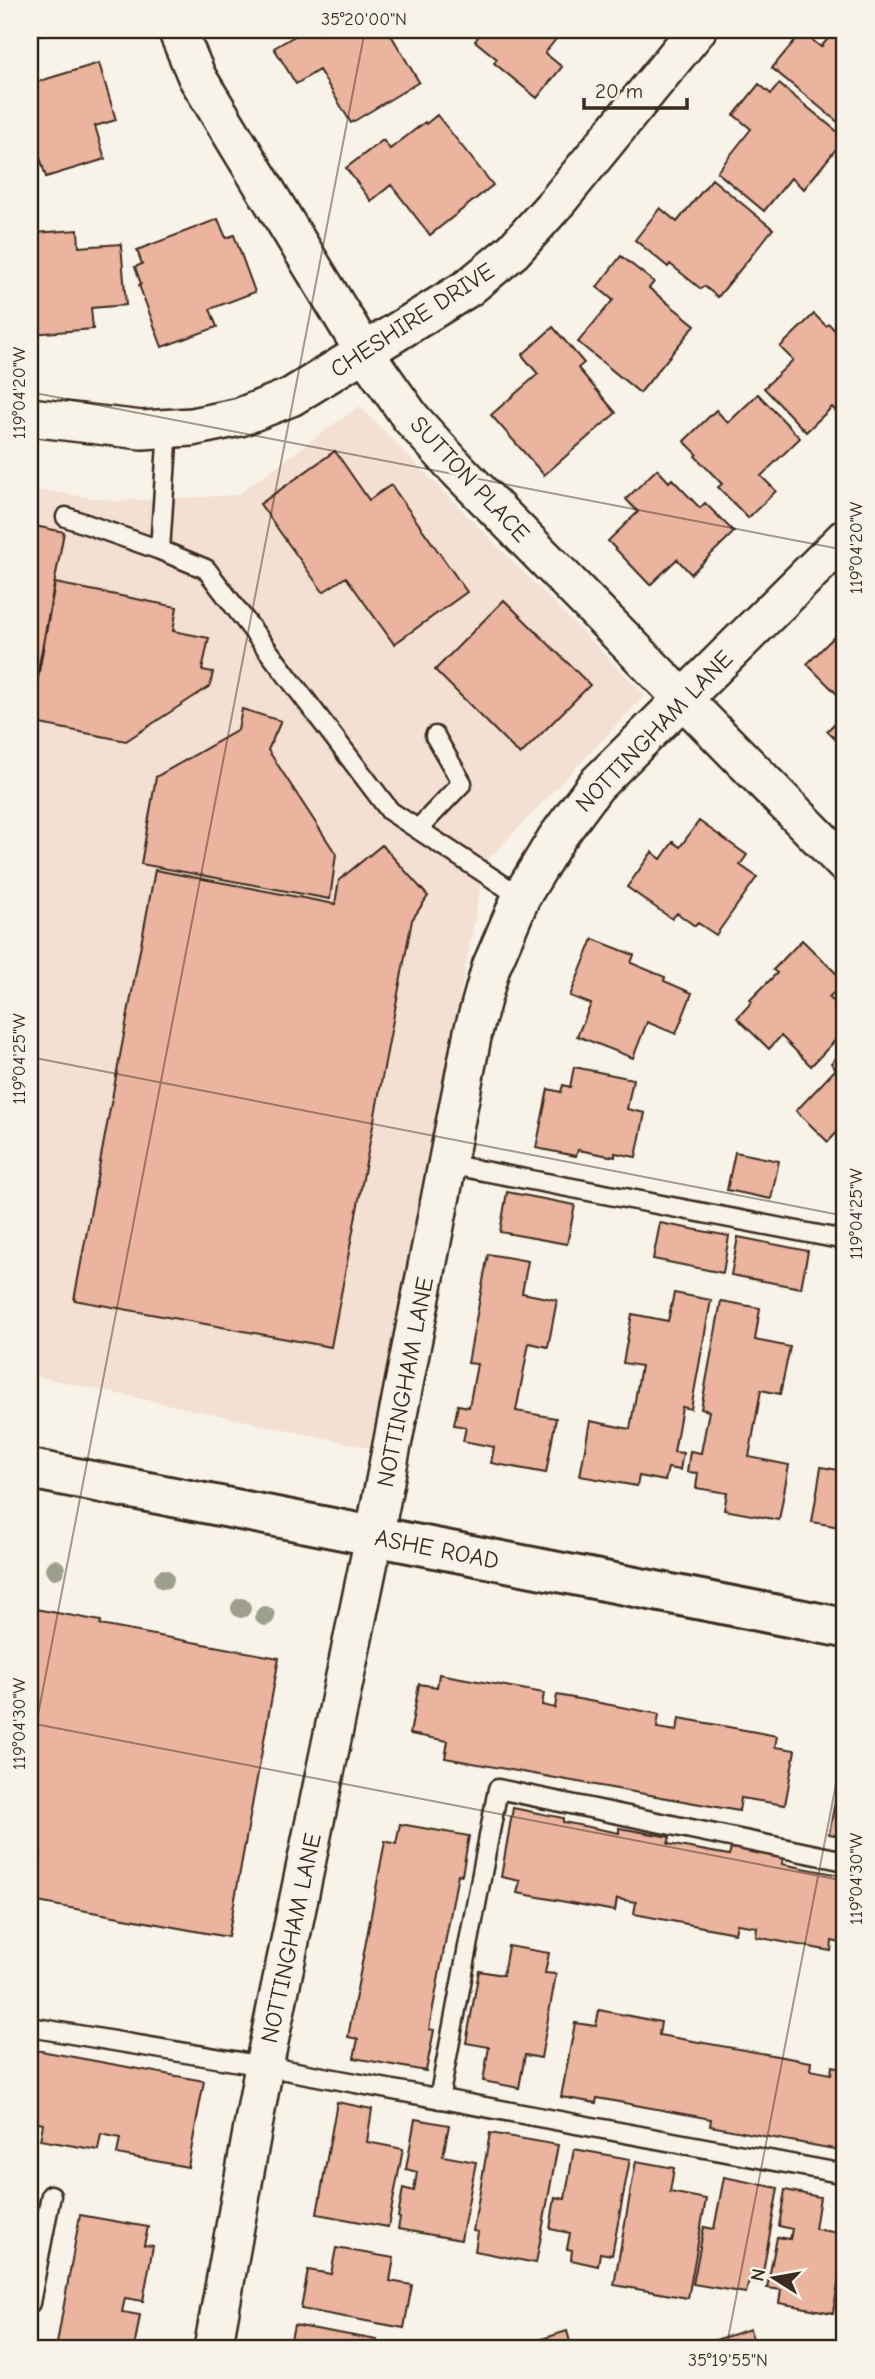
<svg xmlns="http://www.w3.org/2000/svg" width="875" height="2379" font-family="'Comic Neue',sans-serif">
<rect width="100%" height="100%" fill="#f7f3e8"/>
<filter id="ink" filterUnits="userSpaceOnUse"><feTurbulence type="fractalNoise" baseFrequency=".0143" numOctaves="2"/><feDisplacementMap in="SourceGraphic" scale="14" xChannelSelector="R" yChannelSelector="G"/><feConvolveMatrix kernelMatrix="1 2 1 2 8 2 1 2 1" color-interpolation-filters="sRGB"/></filter>
<g filter="url(#ink)">
<path fill="#f3e0d2" d="M359 406 645 695 485 863 376 1449 30 1375V489L116 501 237 495Z"/>
<path fill="#eab49e" stroke="#3b2a1e" stroke-width="2" d="M40 30H83V31L40 35Z
M305 30H318L321 35 329 30H388L419 82 351 123 319 70 296 84 274 48Z
M469 30H563L545 53 562 67 537 98 494 63 497 59 475 41 478 37Z
M835 30H845V128L772 68 802 32 821 47Z
M99 63 116 120 95 126 105 159 46 177 34 138 30 139V84Z
M759 84 771 94 779 84 845 138 804 189 791 178 764 211 717 172 751 129 734 115Z
M437 115 493 185 430 235 391 185 371 201 346 168 383 140 390 149 425 122 426 124Z
M712 179 773 229 718 297 704 286 701 289 670 264 668 267 635 240 660 208 677 222Z
M218 219 226 238 234 235 255 292 210 309 217 327 162 347 139 285 141 284 135 267 142 264 137 250Z
M78 230 79 247 121 244 126 305 91 308 93 329 32 334 30 291H35L32 252 36 251 34 233Z
M621 256 654 282 649 288 695 325 640 393 578 342 613 300 597 287Z
M845 284V304L835 294Z
M814 314 826 326 829 324 845 341V422L832 407 806 432 764 388 793 360 780 347Z
M553 327 584 363 578 368 616 413 544 475 491 415 538 374 522 355Z
M758 394 800 438 761 476 776 491 748 518 718 487 722 484 695 456 697 454 684 441 716 410 728 423Z
M335 451 369 500 391 485 467 592 394 644 346 577 323 592 260 504Z
M657 469 669 482 672 479 700 508 705 503 734 532 691 574 677 559 650 585 608 541 638 512 626 499Z
M30 525 64 532 30 713Z
M55 583 177 607 173 631 209 638 202 670 213 672 210 686 126 741 30 722Z
M504 600 590 685 520 755 435 670Z
M845 626V702L807 664Z
M242 709 281 721 268 750 336 854 330 899 141 864 156 777 238 730Z
M845 713V749L827 731Z
M699 821 747 855 740 865 757 877 716 935 698 923 695 926 677 913 672 919 627 887 652 852 661 859 673 842 680 847Z
M382 845 428 896 412 920 331 1347 74 1300 155 870 335 904 339 880Z
M593 939 634 955 631 963 665 977 664 981 692 993 676 1034 647 1022 633 1058 577 1036 591 1004 570 996Z
M802 940 845 982 829 997 845 1013V1030L811 1066 781 1036 769 1049 737 1018 752 1002 750 1000 777 973 773 970Z
M845 1049V1132L841 1128 828 1142 796 1111 836 1069 831 1063Z
M574 1067 633 1079 627 1109 645 1113 636 1157 615 1153V1157L578 1150 576 1156 536 1148 548 1089 561 1092 563 1085 570 1087Z
M735 1152 779 1161 771 1199 727 1190Z
M507 1192 575 1205 567 1244 500 1232Z
M660 1223 729 1236 723 1273 653 1259Z
M738 1237 808 1251 801 1288 731 1275Z
M488 1254 528 1261 522 1293 557 1300 548 1347 529 1343 516 1411 556 1418 546 1473 491 1463 494 1447 463 1441 466 1427 454 1425 458 1405 469 1407 477 1364 468 1363Z
M674 1293 711 1300 691 1409 682 1407 674 1452 683 1453 680 1470 668 1468 665 1481 639 1476 637 1486 580 1476 590 1421 630 1429 641 1366 623 1363 632 1314 668 1321Z
M721 1301 760 1308 755 1340 790 1347 780 1394 761 1390 749 1457 789 1465 779 1520 724 1510 727 1493 696 1488 698 1473 687 1472 690 1451 701 1453 709 1411 701 1409Z
M821 1467 845 1471V1528L812 1522Z
M30 1608 101 1621 100 1625 279 1658 228 1937 32 1901 41 1854 30 1852Z
M439 1674 544 1693 542 1705 555 1708 557 1695 659 1714 657 1728 677 1731 679 1718 777 1736 775 1747 795 1750 785 1805 741 1798 739 1811 445 1758 448 1741 410 1734 419 1684 437 1687Z
M840 1774 845 1775V1837L829 1834Z
M513 1808 563 1818V1822L619 1833V1828L670 1837 668 1844 729 1855 731 1848 783 1857 782 1864 845 1876V1944L832 1941 831 1951 756 1937 757 1927 737 1924 735 1933 634 1914 636 1902 617 1899 615 1911 517 1893 520 1881 501 1877Z
M400 1824 469 1836 462 1875 458 1874 429 2029 434 2030 426 2071 354 2058 358 2039 348 2037 385 1841 396 1844Z
M508 1946 549 1953 545 1973 556 1974 541 2058 525 2055 519 2088 483 2081 489 2047 466 2043 479 1971 503 1975Z
M599 2010 661 2022 659 2035 811 2062 810 2070 831 2074 832 2066 845 2069V2151L710 2126 711 2119 597 2098 596 2103 561 2097 575 2023 596 2026Z
M30 2049 204 2081 188 2167 117 2154 120 2138 101 2134 98 2150 40 2140 43 2124 30 2121Z
M337 2102 372 2109 367 2142 403 2149 388 2227 317 2214Z
M415 2119 449 2125 443 2156 476 2162 461 2240 398 2229 400 2218 398 2217 403 2188 414 2191 417 2172 406 2169Z
M490 2133 558 2145 536 2263 475 2251 478 2232 473 2231Z
M574 2149 630 2159 612 2255 600 2253 598 2266 571 2260 572 2250 567 2249 570 2233 550 2229 555 2197 565 2199Z
M636 2161 674 2168 670 2192 706 2199 688 2298 614 2285Z
M724 2177 778 2188 761 2283 749 2281 746 2293 693 2284 704 2227 714 2229Z
M785 2190 820 2197 815 2229 845 2234V2246L833 2313 779 2303 781 2290 767 2288 777 2237 790 2239 792 2229 779 2226Z
M80 2215 148 2227 144 2245 153 2246 143 2301 125 2298 122 2312 140 2315 134 2349H56Z
M336 2248 394 2258 390 2281 412 2285 404 2328 301 2309 308 2270 331 2274Z
M294 2325 377 2340 375 2349H289Z
M750 2329 756 2349H687Z
M567 2331 572 2349H510Z
M615 2342 617 2349H594Z"/>
<g fill="none" stroke-linecap="round" stroke-linejoin="round">
<defs>
<path id="lane" d="M66 517 160 550 168 428
M160 550 206 569 390 811 521 897
M418 829 462 783 435 736
M447 1164 845 1240
M30 2027 264 2066 845 2174
M439 2099 498 1789 845 1861
M30 2303 51 2195"/>
<path id="street" d="M177 30 197 77 365 353 411 418 457 469 845 864
M30 417 142 430 192 427 240 417 291 397 468 288 513 251 557 202 697 30
M213 2349 264 2066 374 1537 473 1032 491 967 521 897 556 839 596 785 845 538"/>
<path id="secondary" d="M30 1469 845 1628"/>
</defs>
<use href="#lane" stroke="#3b2a1e" stroke-width="23"/>
<use href="#street" stroke="#3b2a1e" stroke-width="42"/>
<use href="#secondary" stroke="#3b2a1e" stroke-width="44"/>
<use href="#lane" stroke="#f7f3e8" stroke-width="18"/>
<use href="#street" stroke="#f7f3e8" stroke-width="37"/>
<use href="#secondary" stroke="#f7f3e8" stroke-width="38"/>
</g>
<g fill="#9d9e8d">
<circle cx="55" cy="1569" r="10"/>
<circle cx="164" cy="1579" r="10"/>
<circle cx="241" cy="1608" r="10"/>
<circle cx="265" cy="1616" r="10"/>
</g>
</g>
<path fill="none" stroke="#3b2a1e" stroke-width="2" stroke-opacity="0.45" d="M30 392 845 550M30 1057 845 1216M30 1723 845 1881M30 1756 365 30M726 2349 845 1738"/>
<g text-anchor="middle" dominant-baseline="central" stroke-width="6" stroke-linejoin="round" paint-order="stroke">
<g font-size="24" fill="#3b2a1e" stroke="#f7f3e8">
<text transform="translate(412 320) rotate(-33)">CHESHIRE DRIVE</text>
<text transform="translate(470 479) rotate(47)">SUTTON PLACE</text>
<text transform="translate(654 731) rotate(-46)">NOTTINGHAM LANE</text>
<text transform="translate(405 1382) rotate(-79)">NOTTINGHAM LANE</text>
<text transform="translate(437 1549) rotate(11)">ASHE ROAD</text>
<text transform="translate(291 1938) rotate(-78)">NOTTINGHAM LANE</text>
</g>
</g>
<rect width="875" height="2379" fill="none" stroke="#f7f3e8" stroke-width="77"/>
<g transform="translate(774 2278) rotate(281)" stroke="#f7f3e8" stroke-width="5" paint-order="stroke">
<path d="M0-5L12 26L0 18L-12 26Z" fill="#3b2a1e"/>
<text y="-10" font-size="19" font-weight="bold" text-anchor="middle" fill="#3b2a1e">N</text>
</g>
<path d="M584 98v10h103v-10" fill="none" stroke="#3b2a1e" stroke-width="3.5"/>
<text x="595" y="98" font-size="21" fill="#3b2a1e" stroke="#f7f3e8" stroke-width="5" paint-order="stroke">20 m</text>
<rect x="38" y="38" width="798" height="2302" fill="none" stroke="#3b2a1e" stroke-width="2.5"/>
<g font-size="18" text-anchor="middle" fill="#3b2a1e">
<text x="364" y="25">35°20'00"N</text>
<text transform="translate(19 393) rotate(-90)" y="6">119°04'20"W</text>
<text transform="translate(856 548) rotate(-90)" y="6">119°04'20"W</text>
<text transform="translate(19 1059) rotate(-90)" y="6">119°04'25"W</text>
<text transform="translate(856 1214) rotate(-90)" y="6">119°04'25"W</text>
<text transform="translate(19 1724) rotate(-90)" y="6">119°04'30"W</text>
<text transform="translate(856 1879) rotate(-90)" y="6">119°04'30"W</text>
<text x="728" y="2366">35°19'55"N</text>
</g>
</svg>
